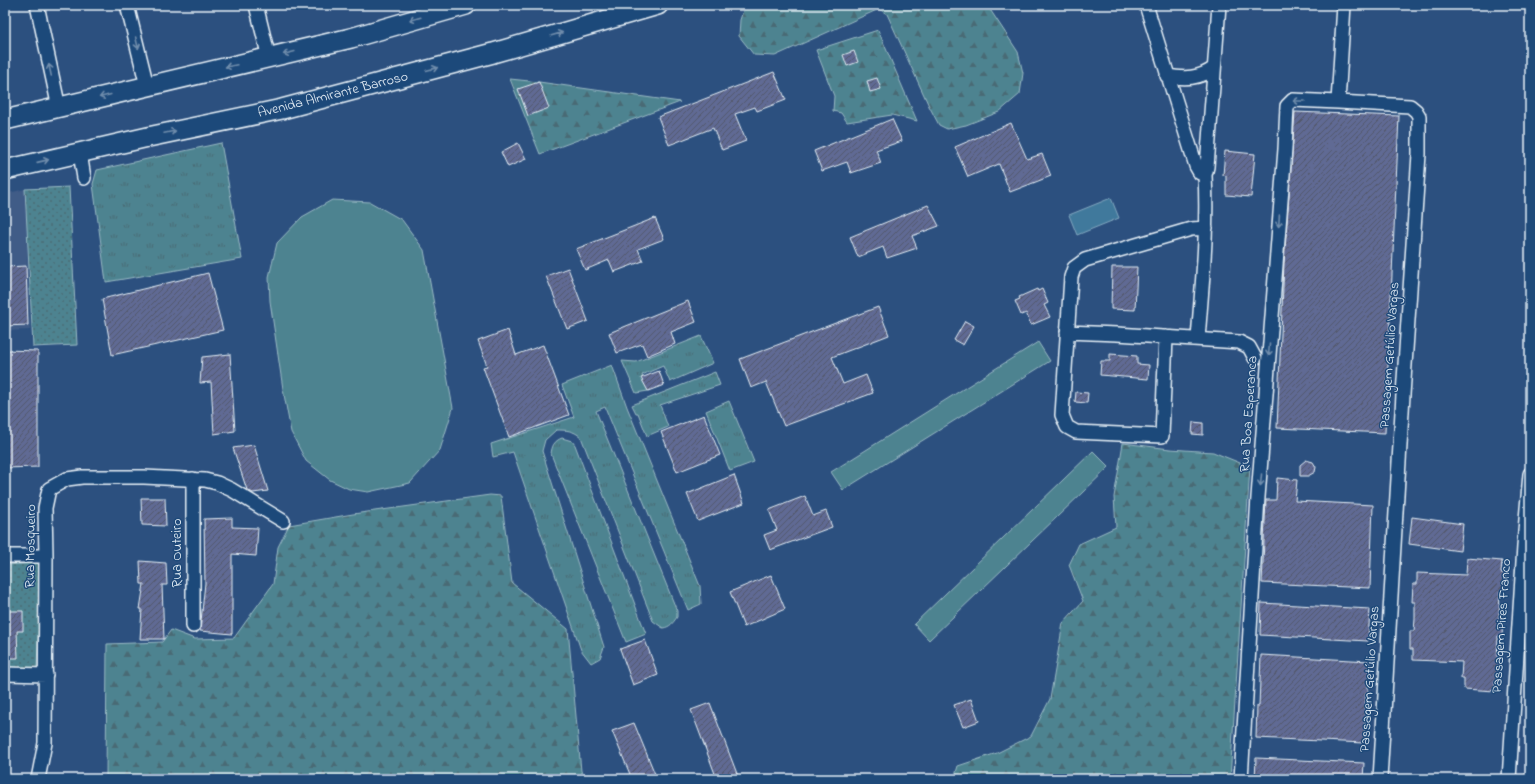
<svg xmlns="http://www.w3.org/2000/svg" width="1535" height="784" font-family="'Indie Flower',sans-serif">
<defs>
<pattern id="grass-tufts" width="24" height="20" patternUnits="userSpaceOnUse"><rect width="24" height="20" fill="#4d8390"/><path d="M3 7l-1-3M5 7V3M7 7l1-3M15 17l-1-3M17 17v-4M19 17l1-3" fill="none" stroke="#4a6b74"/></pattern>
<pattern id="forest-firs" width="22" height="20" patternUnits="userSpaceOnUse"><rect width="22" height="20" fill="#4d8390"/><path d="M5 1l3.5 6h-7zM16 11l3.5 6h-7z" fill="#4a6b74"/></pattern>
<pattern id="park-dots" width="8" height="8" patternUnits="userSpaceOnUse"><rect width="8" height="8" fill="#4d8390"/><path d="M2 2h.1M6 6h.1" fill="none" stroke="#4a6b74" stroke-width="1.8" stroke-linecap="round"/></pattern>
<pattern id="building-hatch" width="6" height="6" patternUnits="userSpaceOnUse"><rect width="6" height="6" fill="#616b94"/><path d="M-1 1l2-2M0 6l6-6M5 7l2-2" fill="none" stroke="#52586b"/></pattern>
</defs>
<rect width="100%" height="100%" fill="#2c507f"/>
<filter id="ink" filterUnits="userSpaceOnUse"><feTurbulence type="fractalNoise" baseFrequency=".025" numOctaves="2"/><feDisplacementMap in="SourceGraphic" scale="8" xChannelSelector="R" yChannelSelector="G"/><feConvolveMatrix kernelMatrix="1 2 1 2 8 2 1 2 1" color-interpolation-filters="sRGB"/></filter>
<g filter="url(#ink)">
<path fill="#3f5b87" d="M25 189 30 330 5 331V194Z"/>
<path fill="url(#grass-tufts)" stroke="#9abac4" d="M221 143 242 259 106 282 93 184 97 170Z
M701 336 713 363 670 382 663 366 642 375 648 391 636 393 622 361 636 362Z
M612 365 627 407 700 586 701 604 688 610 605 407 596 411 677 611V617C673 623 670 627 663 628L653 621 581 437C573 430 566 430 556 430L545 440 542 451 604 647 600 658 591 663 581 650 513 452 493 457 491 444 574 417 562 385Z
M715 372 720 385 660 405 668 427 647 436 638 413H636L632 405Z
M729 401 754 462 730 471 706 411Z
M562 438 572 441 575 445 646 634 626 642 551 454C552 446 554 441 562 438Z"/>
<path fill="url(#forest-firs)" stroke="#9abac4" d="M745 5H987L1018 52 1023 73 1020 94 999 112 966 125 947 129 939 125 929 106 887 14 879 9 775 56 754 55 739 36 740 20Z
M878 30 917 121 892 115 847 122 841 113 833 111 834 96 816 50Z
M510 79 539 82 680 102 540 154Z
M1123 443 1170 449 1213 452 1250 467 1230 779H954L958 766 997 753 1031 736 1050 699 1063 623 1083 601 1069 565 1079 544 1116 527 1114 497Z
M490 495 501 496 512 583 568 629 581 771 586 779H106L107 644 162 642 171 630 195 639 234 638 273 584 278 547 289 525 353 514Z"/>
<path fill="url(#park-dots)" stroke="#9abac4" d="M69 187 77 345 33 347 25 189Z
M41 563 37 668H5V565Z"/>
<path fill="#4d8390" stroke="#9abac4" d="M332 200 370 202 402 220 424 250 453 408 440 450 410 483 368 492 349 489 330 480 306 461 291 432 283 389 270 301 269 277 277 243 302 217Z
M1038 342 1050 361 843 490 831 472Z
M1093 451 1109 467 929 640 914 624Z"/>
<path fill="#41799c" stroke="#84a9c1" d="M1111 198 1119 218 1077 235 1069 215Z"/>
<path fill="url(#building-hatch)" stroke="#e8f1f8" d="M854 51 858 62 847 66 843 55Z
M774 72 786 100 757 111 755 107 735 114 746 141 722 150 713 128 669 145 658 117Z
M877 78 881 89 870 92 867 81Z
M539 82 549 108 528 116 518 89Z
M1295 112 1399 116 1385 433 1277 428 1284 263Z
M892 119 902 141 876 150 881 163 851 173 847 162 822 171 814 151Z
M1011 123 1027 159 1042 154 1051 176 1010 192 999 164 968 177 955 147Z
M518 143 526 159 508 167 501 152Z
M1225 151 1255 154 1251 197 1226 195V176L1223 175Z
M928 205 939 226 912 236 917 248 887 258 883 247 858 257 850 237Z
M655 218 664 239 638 249 643 261 614 272 609 260 585 270 576 249Z
M26 266 28 325 5 326V267Z
M1112 267H1137L1135 310 1111 309Z
M568 268 588 321 567 329 546 276Z
M208 273 223 330 112 355 102 299Z
M1037 289 1038 291 1042 289 1048 303 1044 305 1050 317 1031 325 1026 313 1021 315 1015 301 1020 299 1019 297Z
M688 301 696 322 671 332 675 344 647 356 642 344 617 353 609 333Z
M878 307 889 335 832 357 843 384 866 375 873 393 784 426 766 382 751 388 740 359Z
M965 321 974 326 963 345 954 340Z
M508 330 516 355 543 345 569 415 509 437 483 367 487 366 478 341Z
M5 350 38 351V467L5 468Z
M230 354 235 431 214 434 211 382 200 383 202 357Z
M1110 354 1137 356V364L1149 365 1148 379 1100 375 1101 361H1110Z
M659 371 664 385 648 391 641 378Z
M1076 392 1088 393 1087 403 1075 402Z
M704 415 720 455 677 472 661 432Z
M1193 422 1203 423V435L1192 434Z
M254 445 268 491 253 493 247 490 233 448Z
M1306 460 1313 462 1316 467 1315 472 1308 476H1300V465Z
M734 475 744 503 698 521 687 494Z
M1277 478 1297 480 1295 501 1373 505 1370 588 1262 583 1266 500H1276Z
M805 496 813 516 826 511 832 527 770 550 764 535 777 530 769 510Z
M141 498H165L166 526 142 525Z
M1412 517 1463 524 1460 551 1409 544Z
M232 518V527L258 528 256 556 232 554V634L200 631 205 583 204 519Z
M1467 558 1502 561 1501 573H1505L1504 591H1500L1499 618H1503L1502 636H1498L1497 663H1500L1499 681H1495V691L1464 689V678H1461L1462 662 1413 660V649H1410V631H1414L1415 619V602H1412L1413 584H1417V573L1466 575Z
M140 561 166 563 167 585H162L164 639H140L142 609H140L144 584H141Z
M771 575 785 609 744 627 730 592Z
M1261 603 1370 609 1368 641 1260 635Z
M5 611H23V631H17L18 658H5Z
M645 640 658 675 633 685 620 649Z
M1261 655 1369 661 1368 693H1366L1364 743 1256 738 1257 706H1259Z
M971 699 979 721 963 727 954 705Z
M710 703 739 779H717L691 710Z
M634 723 657 779H632L612 731Z
M1256 758 1364 763 1363 779H1255Z"/>
<g fill="none" stroke-linecap="round" stroke-linejoin="round">
<defs>
<path id="minor" d="M37 5 59 108
M127 5 147 86
M256 5 269 58
M1146 5 1196 166 1200 173 1205 175 1207 167 1219 5
M1344 5 1338 102 1410 106 1416 111 1419 116V154L1403 395 1380 779
M1167 76C1185 79 1199 79 1214 68
M80 153 84 178
M1067 332 1117 334 1239 342 1249 347 1255 358
M1166 337 1162 436 1076 432 1067 427 1062 415 1071 277 1074 268 1085 260 1191 229 1206 228
M1198 339C1202 285 1208 230 1205 175
M5 556H46
M193 626V479
M5 674 46 675
M38 779 45 743 46 556 45 508 49 489 67 479 82 477H144L205 480 217 483 232 490 283 521
M1241 779 1258 497 1285 149 1287 106 1293 100 1338 102
M1509 779 1525 531 1530 474"/>
<path id="highway" d="M5 120 351 38 466 5
M5 170 148 137 282 109 493 53 658 5"/>
</defs>
<use href="#minor" stroke="#e8f1f8" stroke-width="16"/>
<use href="#highway" stroke="#e8f1f8" stroke-width="22"/>
<use href="#minor" stroke="#1f4a7a" stroke-width="13"/>
<use href="#highway" stroke="#1f4a7a" stroke-width="19"/>
</g>
<defs><path id="oneway-shaft" d="M-6 0H5M1.5-3L5.5 0L1.5 3" fill="none" stroke-width="1.6" stroke-linecap="round" stroke-linejoin="round"/></defs>
<g stroke="#6f8dac">
<use href="#oneway-shaft" transform="translate(415 19) rotate(164)"/>
<use href="#oneway-shaft" transform="translate(557 34) rotate(-16)"/>
<use href="#oneway-shaft" transform="translate(137 43) rotate(77)"/>
<use href="#oneway-shaft" transform="translate(289 53) rotate(166)"/>
<use href="#oneway-shaft" transform="translate(231 66) rotate(168)"/>
<use href="#oneway-shaft" transform="translate(432 69) rotate(-15)"/>
<use href="#oneway-shaft" transform="translate(50 70) rotate(-102)"/>
<use href="#oneway-shaft" transform="translate(105 96) rotate(166)"/>
<use href="#oneway-shaft" transform="translate(1299 101) rotate(-180)"/>
<use href="#oneway-shaft" transform="translate(170 132) rotate(-12)"/>
<use href="#oneway-shaft" transform="translate(43 161) rotate(-13)"/>
<use href="#oneway-shaft" transform="translate(1279 221) rotate(94)"/>
<use href="#oneway-shaft" transform="translate(1269 350) rotate(95)"/>
<use href="#oneway-shaft" transform="translate(1261 480) rotate(95)"/>
</g>
</g>
<g text-anchor="middle" dominant-baseline="central" stroke-width="3" stroke-linejoin="round" paint-order="stroke">
<g font-size="14" fill="#e8f1f8" stroke="#1f4a7a">
<text transform="translate(333 95) rotate(-14)">Avenida Almirante Barroso</text>
<text transform="translate(1390 355) rotate(-86)">Passagem Getúlio Vargas</text>
<text transform="translate(1249 414) rotate(-86)">Rua Boa Esperanca</text>
<text transform="translate(31 546) rotate(-89)">Rua Mosqueiro</text>
<text transform="translate(177 553) rotate(-90)">Rua Outeiro</text>
<text transform="translate(1502 626) rotate(-86)">Passagem Pires Franco</text>
<text transform="translate(1370 679) rotate(-86)">Passagem Getúlio Vargas</text>
</g>
</g>
<rect width="1535" height="784" fill="none" stroke="#1f4a7a" stroke-width="20"/>
<rect x="10" y="10" width="1515" height="764" fill="none" stroke="#e8f1f8" stroke-width="1.5" filter="url(#ink)"/>
</svg>
